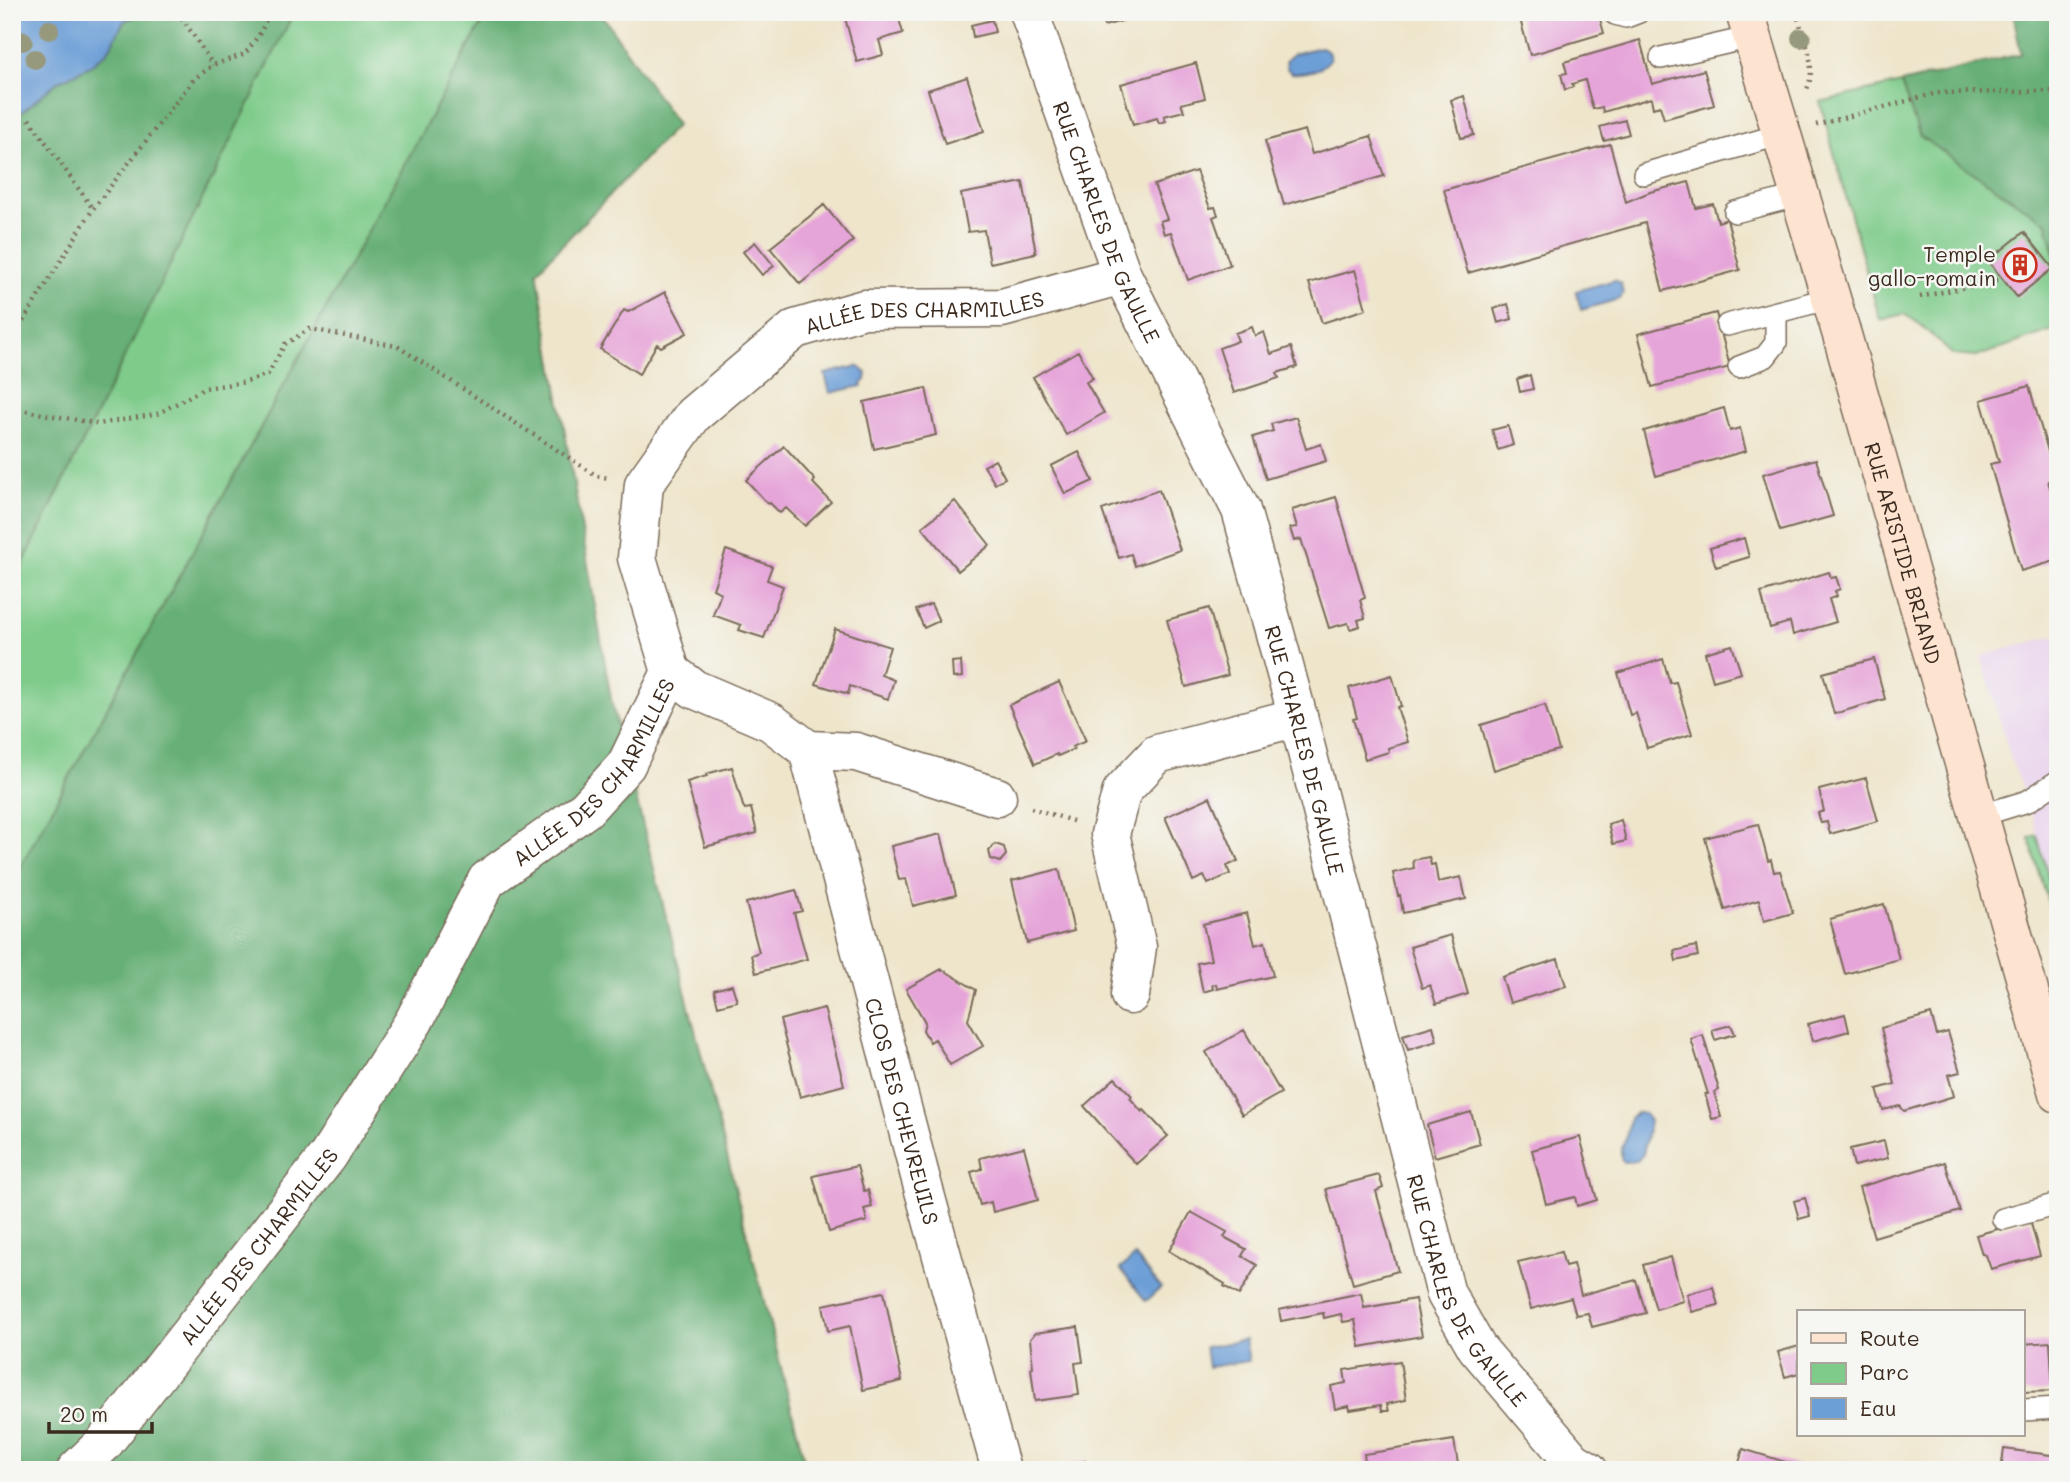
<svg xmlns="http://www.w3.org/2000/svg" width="2070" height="1482" font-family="Mali,sans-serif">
<rect width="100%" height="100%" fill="#f6f6f2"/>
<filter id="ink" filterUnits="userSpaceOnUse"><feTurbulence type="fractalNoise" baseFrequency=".0143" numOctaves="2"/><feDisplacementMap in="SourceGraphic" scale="14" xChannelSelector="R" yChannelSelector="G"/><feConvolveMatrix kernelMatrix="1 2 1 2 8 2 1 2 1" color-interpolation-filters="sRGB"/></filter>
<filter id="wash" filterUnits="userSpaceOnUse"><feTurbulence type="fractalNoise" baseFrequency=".00686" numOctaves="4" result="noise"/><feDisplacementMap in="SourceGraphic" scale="28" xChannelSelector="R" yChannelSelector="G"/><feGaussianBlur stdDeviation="1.57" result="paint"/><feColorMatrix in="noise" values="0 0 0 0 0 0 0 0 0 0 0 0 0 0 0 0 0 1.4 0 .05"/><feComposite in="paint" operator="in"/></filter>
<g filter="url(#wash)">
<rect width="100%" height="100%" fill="#eee5ca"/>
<path fill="#e9d1ed" d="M2058 635V910L2028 801 2012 762 1981 656Z"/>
<path fill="#7ecb8a" stroke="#5c7a54" stroke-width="2" d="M294 12H488L12 882V586Z
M1901 83 1920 136 2047 223 2058 264V328L1976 357 1953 355 1921 325 1904 314 1880 320 1820 102Z
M2037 835 2058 911V935L2029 838Z"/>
<path fill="#66af76" stroke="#506c4a" stroke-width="2" d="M146 12H294L12 586V123L15 118 57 82 88 67 108 51 124 21Z
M488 12H600L677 125 537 271 612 704 807 1470H12V882Z
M2013 12H2058V264L2047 223 1920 136 1901 83 2021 54Z"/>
<path fill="#6d9fd7" stroke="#54647a" stroke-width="2" d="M12 12H146L124 21 108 51 88 67 57 82 15 118 12 123Z
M1320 47 1324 48 1328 51 1330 59C1322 71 1305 74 1291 73L1287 68 1286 61 1293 54Z
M1615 280 1621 284 1623 293 1620 299 1581 310 1576 291Z
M857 366 867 373 866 380 862 384V386L830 393 825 374Z
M1637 1112 1644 1113 1650 1121 1643 1154 1637 1161 1624 1162 1621 1159V1148L1626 1139 1630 1118Z
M1135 1256 1161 1288 1146 1301 1120 1269Z
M1245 1340 1249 1361 1208 1367 1205 1347Z"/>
<g id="blocks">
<path fill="#e6a5d9" d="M865 12H897L903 33 879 40 883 55 857 62 845 18Z
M1100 12H1147V14L1104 26Z
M1518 12H1598L1604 33 1530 55Z
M992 20 995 32 973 37 971 25Z
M1640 40 1652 84 1704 70 1714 105 1664 119 1660 106 1653 108 1651 98 1603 112 1602 107 1593 109 1585 80 1572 84 1573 87 1565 90 1561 74 1567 73 1564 62Z
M1196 63 1205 98 1181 104 1184 111 1164 116 1166 121 1159 123 1157 118 1133 125 1121 84Z
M967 77 984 131 945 144 928 90Z
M1464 96 1474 135 1461 138 1451 100Z
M1625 120 1629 134 1604 141 1600 127Z
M1305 130 1312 154 1371 136 1384 176 1284 205 1265 141Z
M1610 144 1626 202 1650 192 1689 182 1696 208 1713 204 1718 222 1727 219 1740 270 1663 291 1645 223 1468 273 1444 190Z
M1196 171 1210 208 1215 207 1218 215 1213 217 1230 265 1188 280 1171 232 1164 234 1160 221 1167 219 1154 185Z
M1023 182 1036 253 990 263 984 230 968 232 961 194Z
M824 205 853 241 800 284 770 248Z
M2024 232 2053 268 2017 297 1988 261Z
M755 242 774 266 762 275 743 252Z
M1355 270 1366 309 1322 323 1309 283Z
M665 292 687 333 661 347 657 344 639 374 600 349 624 310 628 312Z
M1508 304 1512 319 1498 323 1494 309Z
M1716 313 1730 367 1652 387 1638 334Z
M1252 327 1255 336 1264 332 1271 354 1291 347 1297 367 1277 373 1279 378 1234 393 1219 348 1238 341 1235 333Z
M1078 351 1093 378 1086 382 1104 413 1066 435 1033 377Z
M1530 375 1533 389 1520 392 1517 379Z
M2029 386 2056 479 2048 481 2058 514V560L2021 571 1990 464 1999 462 1981 400Z
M926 388 936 435 874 449 864 402Z
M1724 408 1730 431 1740 428 1746 451 1656 476 1644 431Z
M1296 417 1306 449 1321 444 1326 461 1266 479 1253 437 1273 431 1271 424Z
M1508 426 1513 445 1498 450 1492 430Z
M784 446 815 480 813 483 831 502 805 526 786 508 780 513 770 503 768 504 746 480Z
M1079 452 1093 481 1065 494 1051 466Z
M1816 459 1833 516 1780 531 1763 474Z
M995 460 1005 478 995 484 984 466Z
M1159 490 1180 550 1135 566 1131 554 1119 558 1102 510Z
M1336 497 1365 598 1360 600 1365 618 1358 620 1360 626 1350 629 1348 623 1329 628 1301 539 1294 541 1290 528 1297 527 1292 510Z
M955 501 990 545 958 571 922 527Z
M1744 538 1749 557 1716 567 1710 548Z
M726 550 772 566 767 580 783 586 764 638 739 630 741 625 713 615 721 593 713 589Z
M1829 572 1831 578 1836 577 1840 589 1835 591 1837 596 1829 599 1836 622 1793 635 1790 622 1770 628 1761 593Z
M931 604 939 621 924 628 916 610Z
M1209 608 1228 675 1186 687 1167 620Z
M835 629 890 647 881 675 894 680 888 699 850 686 848 694 816 684Z
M1732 645 1741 673 1713 681 1705 653Z
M1663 659 1670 683 1676 682 1692 734 1647 748 1636 713 1630 715 1618 673Z
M1874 659 1885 699 1834 714 1823 673Z
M961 661 962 677 953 678 952 662Z
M1392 675 1401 706 1397 707 1408 742 1388 748 1389 752 1365 759 1353 719 1357 718 1349 688Z
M1059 682 1086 741 1072 747 1074 749 1058 756 1057 754 1035 764 1009 705Z
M1545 705 1559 750 1524 759 1525 760 1494 770 1481 725Z
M732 767 743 806 745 809 751 808 757 833 705 847 687 782 707 776 706 774Z
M1866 778 1878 821 1830 834 1827 822 1821 823 1818 813 1824 811 1819 790Z
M1210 797 1238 861 1227 866 1230 874 1208 884 1204 876 1193 881 1165 817Z
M1621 820 1626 841 1613 844 1608 824Z
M1758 824 1768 861 1771 860 1774 872 1780 871 1793 913 1764 921 1759 900 1725 910 1705 838Z
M941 834 956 895 913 906 906 879 899 880 891 846Z
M995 844 1004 847 1006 855 1000 862 991 859 989 851Z
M1429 857 1431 865 1435 864 1438 882 1461 877 1466 899 1403 913 1400 895 1398 896 1393 873 1414 868 1413 860Z
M1059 869 1074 931 1027 943 1012 881Z
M796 890 802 911 794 913 807 959 756 973 751 955 759 952 746 903Z
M1884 904 1899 959 1845 974 1830 919Z
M1247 913 1255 945 1265 942 1273 976 1217 989 1216 984 1212 985 1213 989 1203 992 1197 963 1211 960 1203 924Z
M1451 935 1468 994 1436 1004 1430 985 1422 988 1410 947Z
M1696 946 1698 956 1676 961 1674 951Z
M1558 959 1566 986 1510 1003 1502 977Z
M942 969 976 990 968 1020 983 1046 950 1065 935 1039 930 1042 923 1030 925 1022 906 989Z
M732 985 737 1001 718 1006 714 990Z
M824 1008 844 1085 800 1097 780 1020Z
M1845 1014 1849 1031 1813 1041 1808 1024Z
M1931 1014 1937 1035 1948 1032 1960 1072 1948 1075 1954 1096 1904 1111 1900 1106 1883 1110 1877 1089 1895 1084 1881 1028Z
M1731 1025 1735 1034 1715 1040 1712 1030Z
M1433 1026 1437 1041 1408 1050 1403 1035Z
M1244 1030 1281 1093 1242 1115 1206 1052Z
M1703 1035 1719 1090 1714 1092 1721 1117 1712 1119 1705 1094H1708L1691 1039Z
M1115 1078 1132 1096 1130 1098 1142 1112 1144 1110 1168 1136 1136 1164 1084 1106Z
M1471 1112 1480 1144 1435 1157 1427 1125Z
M1580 1137 1597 1200 1577 1206 1575 1197 1546 1204 1532 1150Z
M1884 1141 1888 1158 1854 1166 1850 1149Z
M1024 1147 1038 1200 993 1212 991 1202 980 1205 971 1172 982 1169 980 1158Z
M1945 1162 1960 1211 1874 1237 1859 1187Z
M857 1166 864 1191 868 1190 872 1207 864 1209 867 1221 829 1232 813 1176Z
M1379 1175 1383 1188 1376 1191 1398 1271 1353 1284 1326 1189Z
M1805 1198 1810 1216 1799 1219 1794 1201Z
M1191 1212 1227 1232 1224 1237 1246 1249 1242 1256 1257 1265 1239 1295 1224 1286 1225 1284 1169 1251Z
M2030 1220 2040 1256 1991 1269 1986 1255 1982 1254 1976 1235Z
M1561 1252 1565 1266 1573 1264 1581 1295 1636 1280 1646 1313 1592 1327 1588 1313 1576 1315 1571 1298 1531 1309 1518 1262Z
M1671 1257 1683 1301 1656 1309 1643 1265Z
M1713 1287 1718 1305 1692 1312 1687 1294Z
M884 1292 902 1381 863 1390 850 1326 828 1331 823 1305Z
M1361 1293 1364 1308 1415 1299 1422 1336 1360 1347 1355 1320 1343 1322 1341 1314 1324 1318 1323 1313 1281 1321 1279 1310Z
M1078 1327 1083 1362 1075 1363 1079 1395 1035 1401 1031 1368 1033 1367 1030 1339 1035 1333Z
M2050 1342 2053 1391 2023 1392V1344Z
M1799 1346V1373L1785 1377 1778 1352Z
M1400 1361 1406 1400 1387 1404 1389 1411H1382L1381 1405 1350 1410 1349 1406 1335 1409 1331 1386 1346 1383 1344 1370Z
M1454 1440 1459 1470H1366L1364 1454Z
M1743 1449 1805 1468 1804 1470H1737Z
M2004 1449 2058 1456V1470H2001Z
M1085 1461 1087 1470H1058L1057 1469Z"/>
</g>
</g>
<g filter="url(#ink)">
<use href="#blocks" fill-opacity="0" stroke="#7a6b5a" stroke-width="2"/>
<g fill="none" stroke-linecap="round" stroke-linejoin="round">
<defs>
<path id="lane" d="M1615 14 1626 17 1639 12
M1661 58 1752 37
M1644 174 1782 134
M1735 212 1800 195
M1727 325 1831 298
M1739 367 1765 357 1776 343V313
M1979 816 2028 801 2058 781
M2003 1219 2058 1204
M2023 1410 2058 1408"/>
<g id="street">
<path id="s1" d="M1029 12 1122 275 1241 510 1298 717 1446 1294 1477 1348 1573 1461 1588 1470"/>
<path id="s2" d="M671 672 694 689 771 722 808 750 920 1176 1001 1470"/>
<path d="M808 750 856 752 997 797"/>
<path d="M1130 995 1137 947 1110 834 1122 791 1157 754 1298 717"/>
<path id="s3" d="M76 1470 104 1443 328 1156 414 1021 487 880 586 809 626 765 671 672 637 558 644 484 693 415 795 329 864 309 1002 308 1122 275"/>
</g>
<g id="secondary">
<path id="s4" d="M1745 12 1842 335 2058 1093"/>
</g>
</defs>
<use href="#lane" stroke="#7a6b5a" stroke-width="24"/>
<use href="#street" stroke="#7a6b5a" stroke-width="41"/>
<use href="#secondary" stroke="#7a6b5a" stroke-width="41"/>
<path stroke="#7a6b5a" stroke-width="4.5" stroke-dasharray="2 5" stroke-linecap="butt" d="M178 12 213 65
M1796 12C1803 36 1818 65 1807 89
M29 119 93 209
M1816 125 1937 93 2058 91
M1920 297 2002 279
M12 339 93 209 194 79 213 65 245 54 261 32 269 12
M12 410 15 409 99 424 157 414 205 388 246 382 268 374 285 344 310 329 397 346 597 476 609 478
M1031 808 1076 822"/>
<use href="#lane" stroke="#fff" stroke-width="21"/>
<use href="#street" stroke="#fff" stroke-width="38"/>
<use href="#secondary" stroke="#fde4d0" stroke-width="38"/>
</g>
<g fill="#97997d">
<circle cx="49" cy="30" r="10"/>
<circle cx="1801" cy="38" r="10"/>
<circle cx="23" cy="41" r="10"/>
<circle cx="35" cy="59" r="10"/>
</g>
</g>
<defs>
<symbol id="building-ring" viewBox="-11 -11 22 22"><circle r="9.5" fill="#f6f6f2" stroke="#c8321e" stroke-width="1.5"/><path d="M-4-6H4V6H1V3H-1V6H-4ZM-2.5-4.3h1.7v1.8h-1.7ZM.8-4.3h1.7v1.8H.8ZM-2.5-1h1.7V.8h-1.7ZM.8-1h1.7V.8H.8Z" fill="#c8321e"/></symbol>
</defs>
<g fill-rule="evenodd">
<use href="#building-ring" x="2001" y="246" width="38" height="38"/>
</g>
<g text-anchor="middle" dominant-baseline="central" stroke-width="5" stroke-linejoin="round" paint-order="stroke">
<g font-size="21" fill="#3b2a1e" stroke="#f6f6f2">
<text stroke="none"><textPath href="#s1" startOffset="224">RUE CHARLES DE GAULLE</textPath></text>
<text stroke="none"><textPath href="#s3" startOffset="1549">ALLÉE DES CHARMILLES</textPath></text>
<text stroke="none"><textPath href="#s4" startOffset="564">RUE ARISTIDE BRIAND</textPath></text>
<text stroke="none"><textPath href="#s1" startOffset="791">RUE CHARLES DE GAULLE</textPath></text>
<text stroke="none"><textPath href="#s3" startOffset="877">ALLÉE DES CHARMILLES</textPath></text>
<text stroke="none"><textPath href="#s2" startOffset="532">CLOS DES CHEVREUILS</textPath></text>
<text stroke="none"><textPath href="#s3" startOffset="289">ALLÉE DES CHARMILLES</textPath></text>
<text stroke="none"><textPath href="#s1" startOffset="1358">RUE CHARLES DE GAULLE</textPath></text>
</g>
<g font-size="21" fill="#3b2a1e" stroke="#f6f6f2" text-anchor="end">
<text x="1996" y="253">Temple<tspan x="1996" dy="24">gallo-romain</tspan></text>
</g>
</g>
<rect width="2070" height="1482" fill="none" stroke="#f6f6f2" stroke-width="42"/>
<rect x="1797" y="1310" width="228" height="126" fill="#f6f6f2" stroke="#aba49d" stroke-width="2"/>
<rect x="1811" y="1333" width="35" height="10" fill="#fde4d0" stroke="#aba49d" stroke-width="2"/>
<text x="1860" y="1346" font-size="21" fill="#3b2a1e">Route</text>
<rect x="1811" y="1363" width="35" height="21" fill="#7ecb8a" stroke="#aba49d" stroke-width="2"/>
<text x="1860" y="1380" font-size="21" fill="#3b2a1e">Parc</text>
<rect x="1811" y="1398" width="35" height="21" fill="#6d9fd7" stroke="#aba49d" stroke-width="2"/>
<text x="1860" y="1416" font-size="21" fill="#3b2a1e">Eau</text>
<path d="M49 1422v10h103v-10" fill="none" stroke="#3b2a1e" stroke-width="3.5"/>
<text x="60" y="1422" font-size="21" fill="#3b2a1e" stroke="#f6f6f2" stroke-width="5" paint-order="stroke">20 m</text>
</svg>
